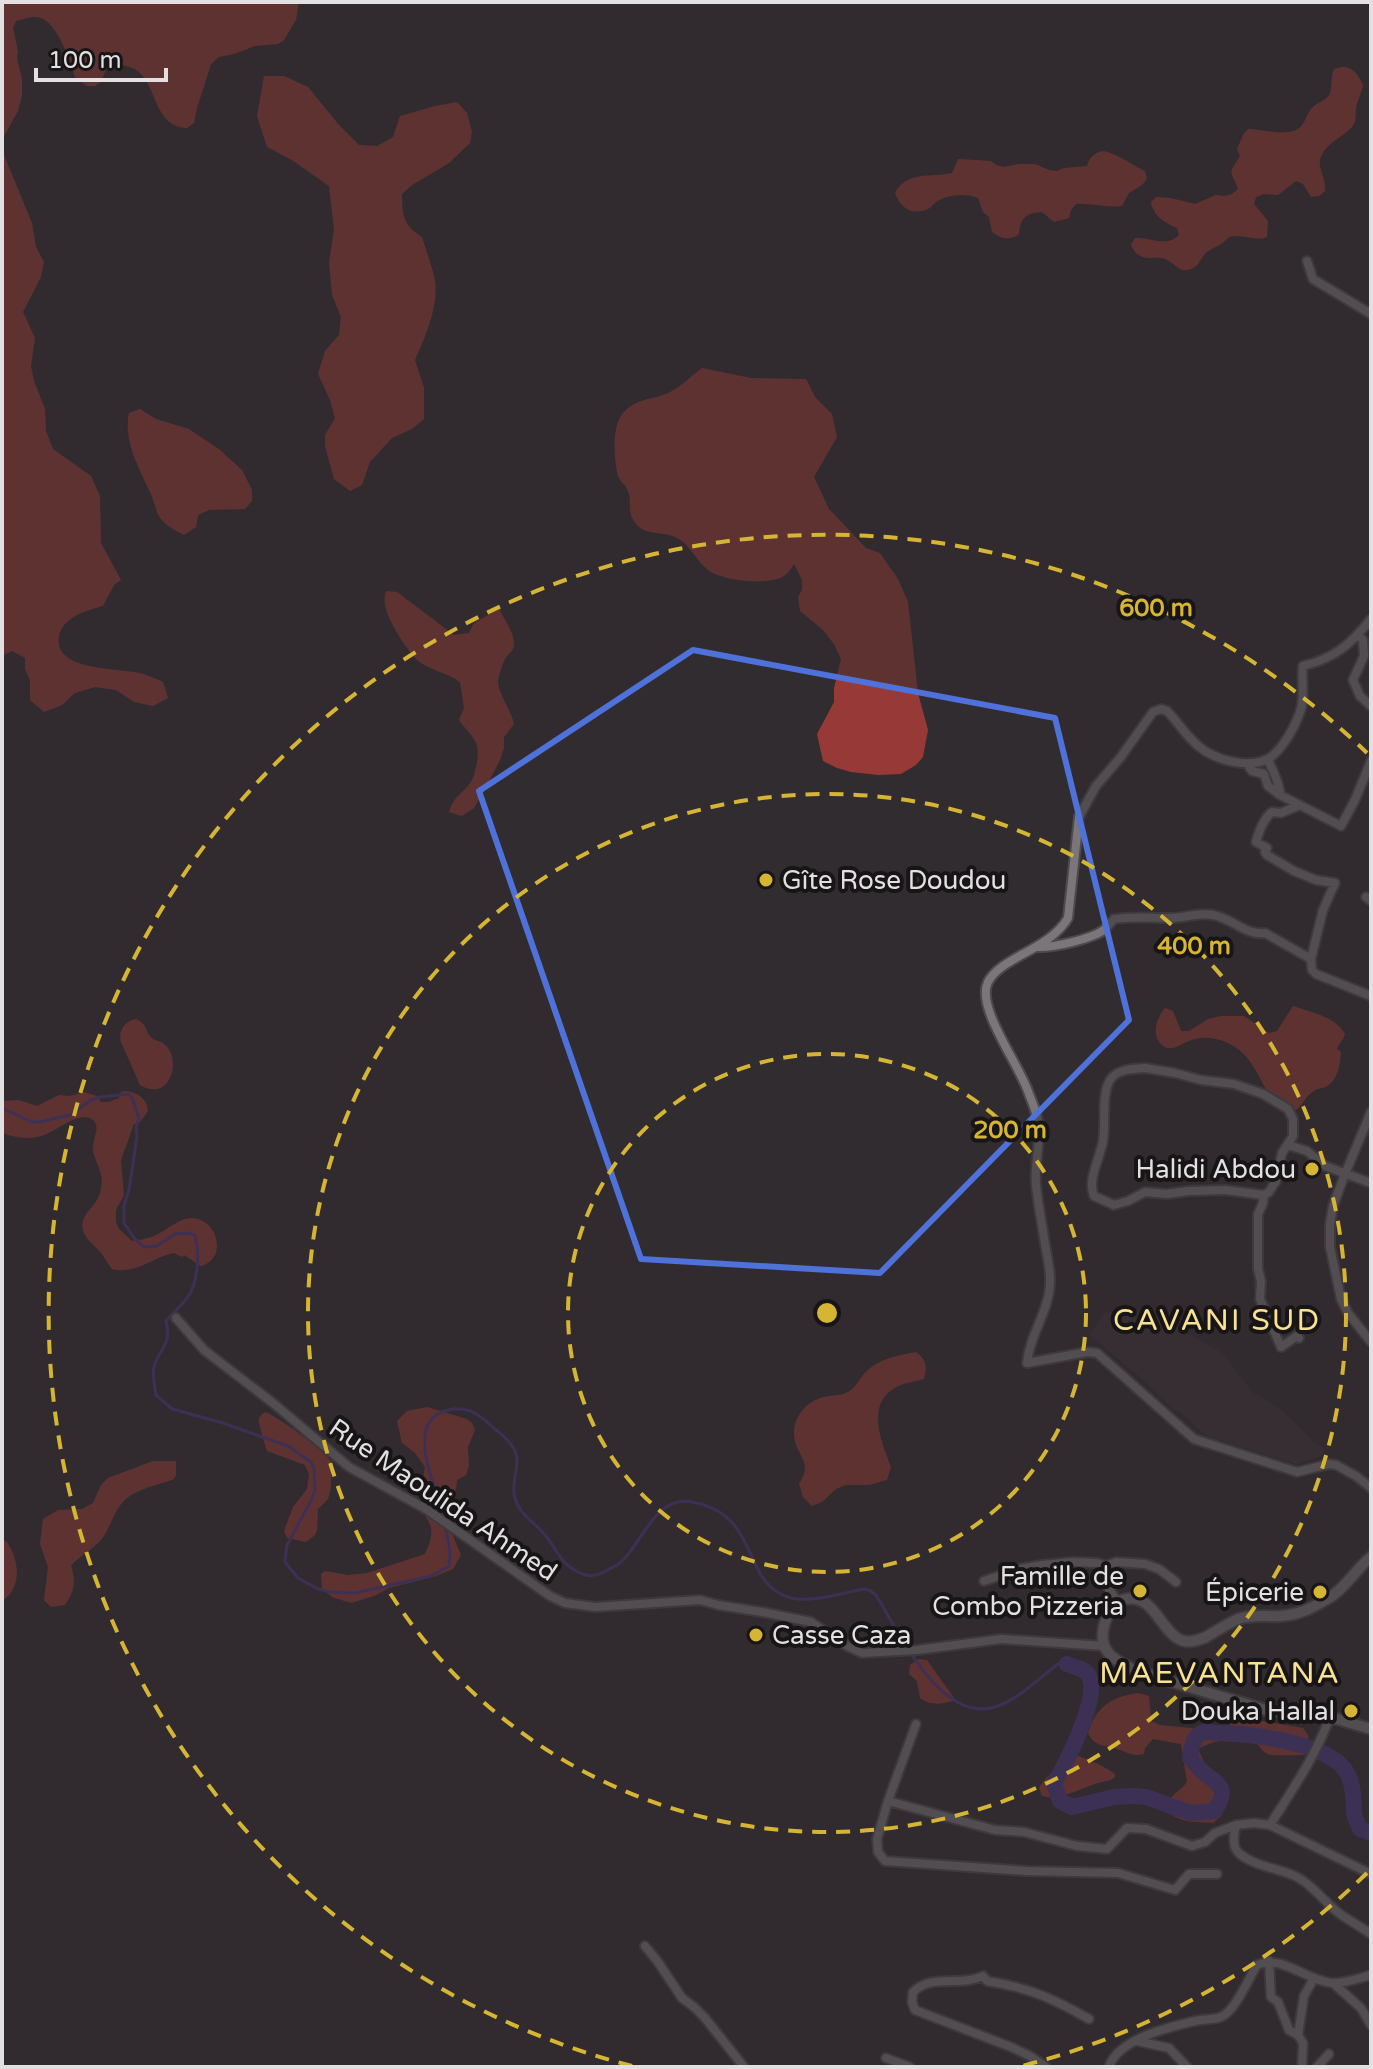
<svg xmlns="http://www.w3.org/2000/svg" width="1373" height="2069" font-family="'Varela Round',sans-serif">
<rect width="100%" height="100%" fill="#312c2f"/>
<path fill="#3d3239" d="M1106 1311 1136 1317 1154 1315 1222 1353 1253 1393 1279 1408 1314 1442 1325 1449 1321 1456 1296 1464 1207 1436 1178 1410 1175 1411 1139 1376 1089 1335Z"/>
<path fill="#973a37" d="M2 2H299L296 20 284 40 278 44 255 46 234 54 219 57 211 64 197 108 194 123 187 128C148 126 160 72 126 66 120 64 113 66 107 67L101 82 95 86H87L75 77C70 61 58 24 41 18 32 15 24 19 16 21L13 28 18 51 17 58 22 79V96L18 111 3 138 4 155 32 223 36 247 44 262 41 277 23 312 35 338 31 366 34 381 45 409 46 431 53 449 91 476 100 496 101 543 121 580 114 585 103 606C87 610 63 617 59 636 52 671 119 668 140 673 148 675 156 679 163 682L168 698 153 706 134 702 116 690 95 687 75 693 62 705 44 712 30 700V680L25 669V658L12 651 4 655 2 652Z
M1342 67C1354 67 1357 74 1363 84 1362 93 1357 100 1356 109 1355 116 1357 122 1351 128 1342 137 1323 145 1320 160 1318 168 1326 178 1325 191L1319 196 1311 197 1303 184 1296 181 1278 195 1263 194 1256 197 1254 204 1268 221 1267 237C1254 242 1243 233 1229 237 1221 247 1210 247 1204 255 1199 261 1199 266 1191 269 1180 273 1177 266 1169 261 1156 252 1141 267 1131 245L1135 238C1151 237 1166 248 1179 235L1177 228C1165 223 1153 216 1151 202L1156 197 1171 198 1195 204 1216 195 1224 196 1232 194 1238 189C1230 168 1228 175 1240 156L1237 149 1243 135 1248 129C1264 129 1292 139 1302 125 1306 120 1307 114 1311 109 1316 102 1327 101 1330 93 1333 85 1330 78 1334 69Z
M264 76H284L308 87 339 125 359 145 377 146 393 137 400 116 435 106 457 102 467 113 472 132 470 143 449 163 412 185 402 194C402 215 403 225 422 237 426 251 432 266 435 280 439 305 425 338 415 360L424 388V419L412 429 392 438 370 462 362 485 350 491 334 479 325 446V435L335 418 330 400 318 374 325 351 339 335 341 317 332 295 329 262 334 230 329 186 292 160 267 147 257 116Z
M1102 151C1113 151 1134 166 1145 171L1147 179 1142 185 1129 193 1122 206C1106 208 1092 203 1076 204L1071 210 1069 218 1054 222 1042 212C1026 213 1020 218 1019 234 1009 241 1002 239 992 232L989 217 983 212 978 198C964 192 939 195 930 208 914 216 901 210 895 193 907 170 931 178 952 173L958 159 991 161 996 165 1004 167 1019 164H1035L1049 170 1057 171 1064 168 1087 166C1090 157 1093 154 1102 151Z
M702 368 751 378 806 379 815 397 832 414 837 437 814 477 829 509 866 548 880 553 898 579 908 602 918 693 928 730 923 757 916 765 901 774 878 775 851 772 837 768 823 761 817 734 834 702V688L841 659 834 644 823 630 800 611 798 597 802 590V580L794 564C791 569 788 574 782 577 767 585 726 581 711 572 697 563 691 545 677 538 665 531 647 536 637 525 625 511 633 502 628 491 626 485 620 482 618 476 614 459 611 425 624 412 637 398 652 400 668 393 680 388 691 376 702 368Z
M140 409 156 419 189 429 220 450 242 470 252 490V501L245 509 209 510 198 515 196 527 184 535C175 530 164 525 159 516 155 509 154 500 150 492 139 468 123 440 129 413Z
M386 591 397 592 454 635 469 633 474 623 499 609C504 619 514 632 514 644 514 652 508 653 505 659 502 665 498 677 498 683 500 697 511 710 514 724L504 737V748L500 760 484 791 474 808 462 816 449 812C455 793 464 794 472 780 476 771 481 749 475 741 472 734 464 728 459 720L464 708 460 682C447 673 434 671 421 663 409 655 386 618 385 604 384 600 385 595 386 591Z
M1293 1006C1310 1012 1336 1017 1345 1034 1343 1041 1339 1043 1337 1049L1341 1052C1340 1065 1338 1080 1326 1087 1322 1089 1317 1088 1314 1091 1301 1099 1303 1111 1285 1115 1261 1094 1259 1057 1228 1043 1217 1038 1204 1036 1192 1040 1183 1042 1173 1053 1163 1046 1150 1036 1157 1017 1165 1008L1173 1011 1181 1031H1189L1208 1019 1221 1016H1244L1269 1033 1277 1031Z
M136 1019C149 1025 144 1031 152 1038 155 1041 161 1041 164 1044 183 1059 170 1103 140 1085L121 1042C118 1030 125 1021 136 1019Z
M124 1091C137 1092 147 1098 148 1111L140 1122 134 1124 121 1160 124 1195 116 1210V1222L119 1229 132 1241C138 1240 146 1239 151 1237 165 1233 177 1218 192 1218 218 1219 228 1259 201 1266L184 1255 182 1257 174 1253C153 1257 135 1275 112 1269 108 1264 105 1259 102 1254 95 1245 86 1241 83 1230 79 1216 93 1209 98 1198 107 1176 98 1170 93 1151 91 1141 101 1129 94 1121 82 1108 57 1131 44 1135 31 1140 15 1138 2 1133V1101L19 1100 37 1106 59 1095 70 1096 84 1092 97 1096 101 1102H108L119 1098 121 1092Z
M916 1352C927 1361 927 1365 924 1379 914 1382 901 1383 893 1389 866 1406 882 1444 891 1467L887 1480 869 1485H846L836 1489 822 1502 812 1506 803 1497 799 1484C815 1459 793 1455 794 1432 795 1415 807 1401 824 1397 832 1395 840 1396 848 1392 858 1386 861 1375 869 1369 882 1358 900 1355 916 1352Z
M427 1407 467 1419 472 1423 475 1430 468 1447 469 1466 466 1475 457 1480C457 1490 452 1496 449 1505 445 1521 455 1540 461 1555L453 1569 436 1576 389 1588 374 1596 351 1603 332 1597 322 1589 321 1574 325 1571 348 1575 367 1573 425 1554C440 1522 425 1526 420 1499 418 1490 424 1477 425 1467L415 1453 402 1443 397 1421 407 1411Z
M265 1412C276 1415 323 1450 331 1461V1488L328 1499 318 1509 317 1530 315 1535 306 1542 287 1538 284 1531 293 1507 307 1489 309 1474 305 1465 267 1451C266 1449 259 1424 259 1422 258 1417 261 1415 265 1412Z
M153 1461H176V1475L174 1479C159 1485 139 1488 127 1498 115 1508 112 1523 104 1536 96 1548 81 1555 71 1565 76 1583 75 1590 65 1605L51 1607 44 1600 48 1567 40 1544 43 1519 58 1510 82 1509 93 1503 101 1485 108 1478Z
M2 1541H6C19 1558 23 1588 2 1601Z
M919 1659 927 1660 954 1698 953 1701C941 1704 931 1706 920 1698L917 1681 909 1674 910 1665Z
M1138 1693 1149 1696 1151 1721 1160 1725 1212 1730 1222 1729 1237 1720 1245 1718 1303 1728 1308 1735 1309 1749 1304 1755C1298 1755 1269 1756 1267 1754 1262 1751 1260 1746 1256 1743L1220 1741 1211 1743 1198 1749 1224 1805 1221 1816 1213 1823C1196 1822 1177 1823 1166 1809 1168 1795 1179 1793 1187 1782L1181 1744 1153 1739 1145 1748 1144 1754C1132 1757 1128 1752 1117 1749 1104 1744 1095 1748 1088 1733 1096 1707 1111 1697 1138 1693Z
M1074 1755C1089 1759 1102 1765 1115 1774V1777C1109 1782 1105 1781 1098 1783 1081 1788 1060 1801 1042 1796L1039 1788C1044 1777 1057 1772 1060 1760Z"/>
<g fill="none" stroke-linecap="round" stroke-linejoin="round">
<path stroke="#4c3684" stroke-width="3" d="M2 1108 32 1122H40L70 1115 91 1100 101 1097 129 1094 132 1097 139 1119 136 1127 137 1136 129 1190 124 1206V1223L134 1238 144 1247 157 1246 175 1234 190 1233 195 1236C200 1253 198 1276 191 1292 186 1302 173 1312 166 1321 172 1347 160 1346 154 1367 152 1375 155 1387 156 1395L172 1409 223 1423 288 1446 311 1462 314 1469 315 1490 312 1499 287 1545 285 1562 298 1578 316 1588 329 1592 355 1593 431 1576 449 1566 450 1551 445 1525
M443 1518C438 1491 422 1463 425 1435 426 1425 432 1416 442 1412 465 1403 478 1413 495 1429 501 1434 508 1439 512 1446 523 1460 512 1477 514 1493 516 1513 535 1522 546 1536 557 1550 561 1564 578 1572 587 1577 597 1576 606 1571 611 1568 618 1565 622 1561 643 1541 656 1495 692 1502 763 1515 739 1584 791 1598 810 1603 844 1593 863 1589L869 1590 876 1595C899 1632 942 1727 998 1706 1020 1698 1039 1678 1058 1664"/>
<path stroke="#4c3684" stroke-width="16" d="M1067 1664C1074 1667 1085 1668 1089 1676 1100 1698 1066 1763 1054 1784L1060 1801 1072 1807 1114 1797 1134 1796 1146 1797 1191 1813 1214 1811C1229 1791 1221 1785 1204 1773 1199 1769 1195 1763 1190 1758 1191 1749 1193 1735 1204 1732 1208 1731 1212 1733 1216 1733 1249 1733 1317 1742 1341 1765 1354 1778 1353 1795 1354 1812 1354 1818 1358 1823 1360 1829L1371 1833"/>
<defs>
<path id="minor" d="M1307 261 1313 279 1371 314
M1371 619C1351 644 1335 658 1303 666 1301 680 1305 695 1301 709 1296 725 1284 747 1271 757 1253 769 1223 762 1205 751 1189 741 1180 724 1167 711L1161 709 1153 712 1120 758 1096 786 1079 817 1068 918C1049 950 1001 957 988 982 975 1007 1021 1067 1029 1094 1033 1104 1039 1117 1039 1129 1040 1147 1034 1165 1036 1184 1038 1204 1042 1224 1045 1244 1048 1261 1052 1276 1049 1293 1045 1317 1029 1338 1027 1363L1087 1352 1097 1353 1194 1439 1297 1472 1329 1464 1336 1465 1356 1476 1371 1488
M1358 635 1363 640 1364 656 1353 680 1360 696 1371 706
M1268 759C1272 771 1280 782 1280 795L1341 826 1355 800 1371 761
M1250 763 1249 767 1252 771 1264 774 1268 786 1280 795
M1300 805 1281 813 1272 812C1263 819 1259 831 1256 842L1267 848 1265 852 1267 855 1294 871 1316 880 1335 883 1323 910 1311 959 1312 970 1316 974 1371 996
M1366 897 1371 901
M1037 947C1052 948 1093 939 1105 929 1108 926 1111 922 1114 919 1133 916 1150 918 1170 918 1185 918 1198 912 1213 915 1232 918 1246 936 1265 933L1311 959
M1145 1068 1175 1073 1201 1080 1234 1084 1263 1094 1288 1109 1293 1119V1136L1282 1153 1276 1181 1269 1192 1264 1195 1225 1190 1188 1191 1167 1194 1145 1192 1128 1201 1114 1205 1094 1196C1087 1180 1100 1158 1103 1141 1106 1125 1101 1095 1110 1080 1117 1069 1133 1069 1145 1068Z
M1371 1112 1345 1174 1333 1206 1330 1224V1247L1341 1299 1348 1313 1371 1342
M1288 1145 1307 1151 1325 1166 1371 1183
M1264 1195 1263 1203 1258 1214V1269L1261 1281 1260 1299 1281 1347 1297 1336 1299 1338
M176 1318 204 1350 273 1403 349 1467 426 1509 550 1596 565 1603 595 1607 700 1600 718 1605 762 1612 811 1622 847 1646 862 1653 917 1650 1001 1639 1104 1646
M1106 1566 1109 1589 1118 1602
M984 1581 1019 1569 1042 1565 1073 1562 1097 1563 1106 1566 1116 1562 1145 1564 1159 1569 1176 1582
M1330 1717C1314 1759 1294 1787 1270 1825L1254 1823 1236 1825C1234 1835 1231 1847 1240 1854 1256 1867 1279 1868 1297 1877 1314 1886 1325 1903 1340 1914 1350 1921 1361 1927 1371 1934
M916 1724 888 1801 877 1839 878 1852 885 1861 1027 1871 1118 1873 1175 1890 1189 1874H1217
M888 1801 995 1830 1024 1832 1077 1846 1107 1849 1127 1828 1146 1829 1192 1846 1205 1842 1215 1833 1236 1825
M1270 1825 1371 1874
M645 1946 658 1962 682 1998 694 2007 705 2018 744 2067
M1269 1961 1271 1997 1278 2002 1289 2030 1298 2035 1303 2043 1302 2067
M1333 1983 1361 2008 1371 2025
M1298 2035 1304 1996 1314 1978
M1137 2041 1169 2048 1187 2067
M886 2058 910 2067
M1046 2067 1030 2056 1011 2047 915 2010 912 2002 913 1992C932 1973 961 1987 983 1976L987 1981C1030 1988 1052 1998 1089 2019
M1109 2067C1118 2039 1169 2027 1195 2021 1203 2019 1213 2020 1221 2017 1236 2010 1248 1979 1257 1965 1281 1954 1307 1981 1332 1983 1344 1984 1359 1978 1371 1975
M1317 2067 1329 2054"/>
<path id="tertiary" d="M1371 1557C1357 1568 1347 1586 1332 1596 1316 1606 1300 1615 1281 1616 1267 1617 1252 1614 1238 1619 1227 1624 1216 1631 1206 1637 1196 1641 1186 1644 1177 1638 1159 1626 1152 1594 1126 1599 1110 1602 1099 1629 1104 1645 1108 1658 1125 1665 1136 1671L1266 1710 1330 1717 1371 1729"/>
</defs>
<use href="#minor" stroke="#4e494c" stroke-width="12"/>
<use href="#tertiary" stroke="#4e494c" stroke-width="14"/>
<use href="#minor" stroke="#7b7679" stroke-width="8"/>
<use href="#tertiary" stroke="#7b7679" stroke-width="10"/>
</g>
<path d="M0 0H1373V2069H0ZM693 650 1055 718 1129 1020 880 1273 641 1259 479 791Z" fill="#312c2f" fill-opacity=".55" fill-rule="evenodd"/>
<path fill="none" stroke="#4e72da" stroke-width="6" stroke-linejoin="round" d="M693 650 1055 718 1129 1020 880 1273 641 1259 479 791Z"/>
<g fill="none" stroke="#d6b534" stroke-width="4" stroke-dasharray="14 10">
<circle cx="827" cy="1313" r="259"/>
<circle cx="827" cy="1313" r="519"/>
<path d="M1367 1873A778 778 0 0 1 1022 2066M632 2066A778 778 0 1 1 1367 753"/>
</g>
<g fill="#d6b534" stroke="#171516" stroke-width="3">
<circle cx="766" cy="880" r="8"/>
<circle cx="1312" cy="1169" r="8"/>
<circle cx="1140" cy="1591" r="8"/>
<circle cx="1320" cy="1592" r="8"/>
<circle cx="756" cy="1635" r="8"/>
<circle cx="1351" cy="1711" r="8"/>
</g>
<g text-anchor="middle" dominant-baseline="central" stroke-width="8" stroke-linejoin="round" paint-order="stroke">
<g font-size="26" fill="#e3e0e1" stroke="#171516" text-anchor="end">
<text x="782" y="880" text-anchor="start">Gîte Rose Doudou</text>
<text x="1296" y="1169">Halidi Abdou</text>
<text x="1124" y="1576">Famille de<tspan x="1124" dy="30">Combo Pizzeria</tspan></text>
<text x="1304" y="1592">Épicerie</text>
<text x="772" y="1635" text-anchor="start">Casse Caza</text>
<text x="1335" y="1711">Douka Hallal</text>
</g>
<g font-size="26" fill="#e3e0e1" stroke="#171516">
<text transform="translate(443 1500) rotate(34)">Rue Maoulida Ahmed</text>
</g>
<g font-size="30" letter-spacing="2" fill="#f8e194" stroke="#171516">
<text x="1217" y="1320">CAVANI SUD</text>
<text x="1220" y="1673">MAEVANTANA</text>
</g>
</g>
<circle cx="827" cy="1313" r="12" fill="#d6b534" stroke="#171516" stroke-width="4"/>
<g font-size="24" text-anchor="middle" font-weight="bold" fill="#d6b534" stroke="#171516" stroke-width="8" stroke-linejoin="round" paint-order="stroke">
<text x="1156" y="616">600 m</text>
<text x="1194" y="954">400 m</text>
<text x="1010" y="1138">200 m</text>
</g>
<rect width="1373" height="2069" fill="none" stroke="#e3e0e1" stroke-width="8"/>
<path d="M36 68v12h130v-12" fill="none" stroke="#e3e0e1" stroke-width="4"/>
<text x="48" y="68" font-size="24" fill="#e3e0e1" stroke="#171516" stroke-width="6" paint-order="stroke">100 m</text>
</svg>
